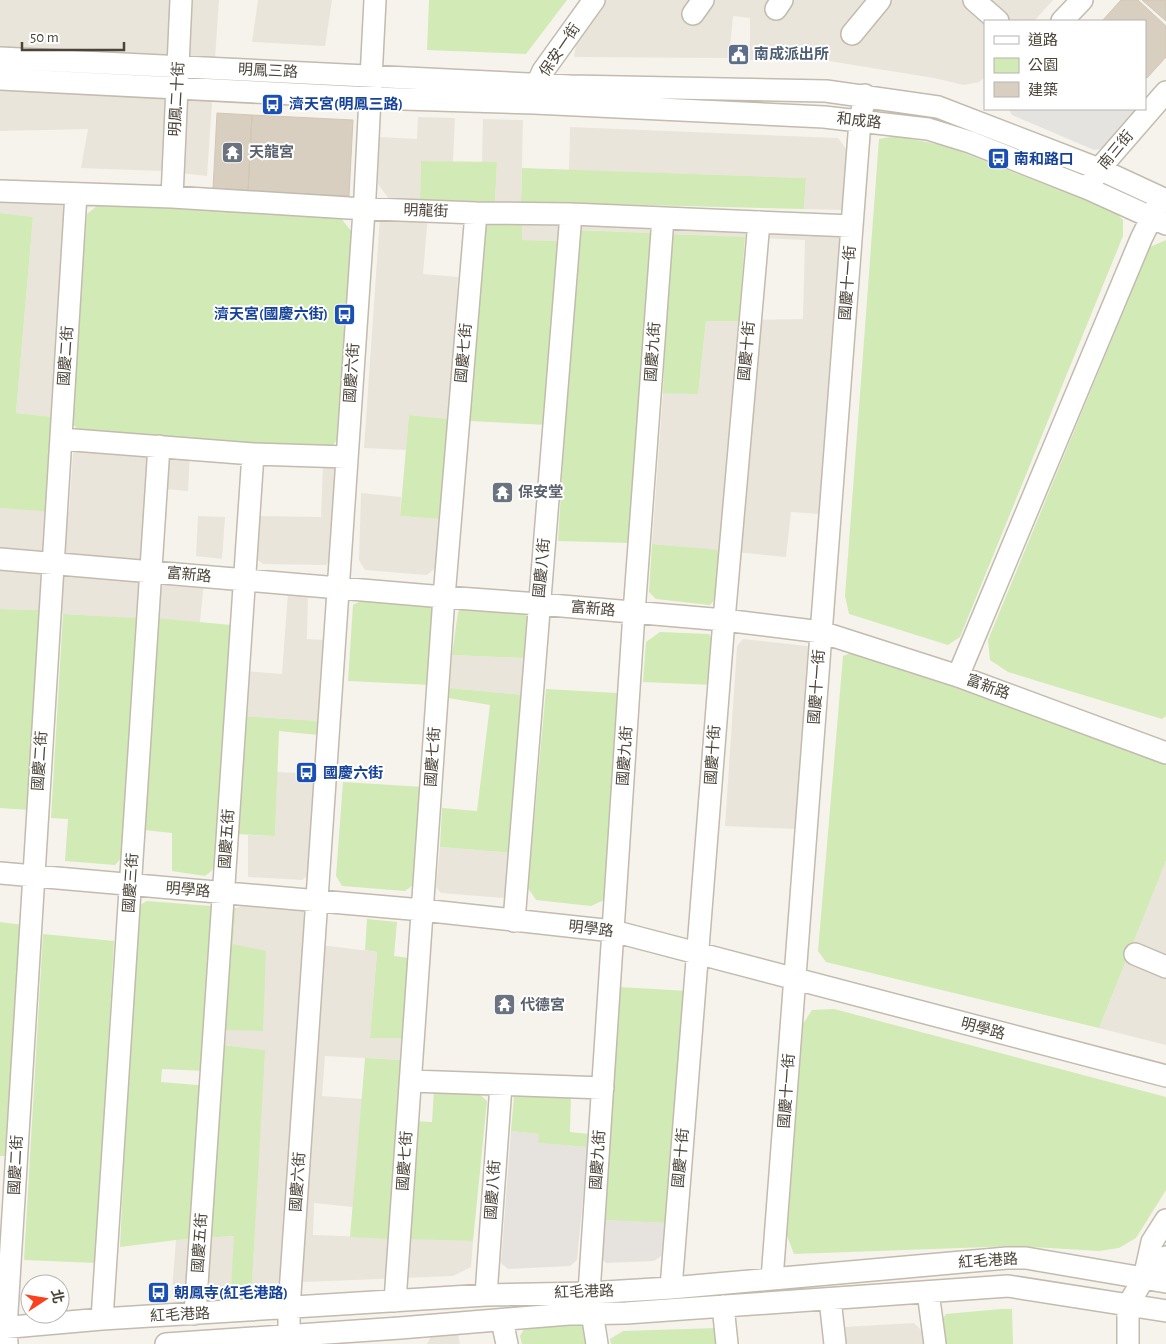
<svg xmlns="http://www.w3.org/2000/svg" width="1166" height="1344" font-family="'Alegreya Sans','Noto Sans TC',sans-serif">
<rect width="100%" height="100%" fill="#f6f3ec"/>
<path fill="#eae5da" d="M0 0H219L207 176 162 171 81 168 88 129 0 131Z
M258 0H332L325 46 252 42Z
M601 0H1053L1034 21H985V77L979 82 964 85 934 78 829 61 750 60V18L733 16 729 58 574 57 578 32Z
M418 117 455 118 453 162 421 161 420 200 389 199 378 184 379 137 417 139Z
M483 119 523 120 521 202H495L497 162H482Z
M570 127 838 138 847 150 843 210 804 209 806 178 569 170Z
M0 197 67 200 53 417 16 413 33 217 0 213Z
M428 215 423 274 458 277 449 419 409 415 406 450 364 448 380 217Z
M522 216 842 235 820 514 791 512 786 557 652 544 663 393H698L706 321 803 319 805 240 564 229 563 241 521 240Z
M82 447 190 453 188 491 164 489 159 566 205 570 200 622 63 614 42 610 0 609V508L69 512 73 453Z
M323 466 336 467 332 557 326 565 263 564 255 558 258 516 321 517Z
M361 493 401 497 400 516 440 519 438 566 427 575 365 570 359 560Z
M198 516 225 517 222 559 196 556Z
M288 592H308L307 639 325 640 319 721 242 716 245 671 282 674Z
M743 639 807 646 813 652 797 829 725 826 737 646Z
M452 655 525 658 523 695 449 688Z
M277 772 318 774 310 874 302 880 248 877V835L275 836Z
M440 847 512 853 509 890 503 898 441 893 436 887Z
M1166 861V1045L1099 1028Z
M247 903 308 911 304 943 377 952 370 1038H404L401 1060 325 1056 322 1096 362 1099 353 1207 314 1203 313 1235 473 1241 471 1267 453 1276 252 1284 264 1050 223 1045 225 1030H263L233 944 236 908Z
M235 1236 231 1286 214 1290H172L176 1240Z
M914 1323 922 1331 924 1344H840L844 1327Z
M457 1329 460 1344H427L433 1333Z"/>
<path fill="#e6e2dd" d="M511 1131 539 1134V1143L588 1147 577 1260 570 1266 508 1269 501 1263Z
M601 1220 667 1223 664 1254 654 1261 606 1263 599 1256Z"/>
<path fill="#d2eab5" d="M429 0H567L526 54 427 50Z
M896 136 946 146 1115 212 1123 220V236L960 637 948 645 849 614 845 596 879 139Z
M421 161 497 162 495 202 420 200Z
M522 168 806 178 804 209 521 202Z
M98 205 340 217 352 232 337 440 328 451 81 433 70 421 87 214Z
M0 213 33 217 16 413 53 417 52 512 0 508Z
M522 216V240L563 241 547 425 469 421 484 224 490 218Z
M577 230 652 233 630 543 558 541Z
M669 234 745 237 739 321H706L698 394 663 393Z
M1166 240V716L1162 719 1008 672 990 660 988 640 1150 247Z
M409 415 449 419 440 519 400 516Z
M652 544 720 550 718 596 710 605 656 599 649 592Z
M363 600 429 604 435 610 431 685 348 681 353 605Z
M465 604 521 607 528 618 525 658 452 655 458 612Z
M0 609 42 610 29 810 0 808Z
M63 614 137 618 123 856 115 865 65 861 68 819 51 818Z
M156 618 231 625 215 868 205 876 172 871V833L144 830Z
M660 632 709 634 716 646 714 685 643 682 646 642Z
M856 651 1166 764V861L1099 1028 826 962 818 951 843 656Z
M449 688 523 695 512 853 440 847 442 808 477 811 490 705 448 698Z
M546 689 617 693 604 900 591 906 536 900 528 888Z
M242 716 319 721 318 735 279 731 275 836 237 834Z
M343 782 424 787 416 883 405 891 342 886 336 876Z
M147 901 236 908 233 944 266 951 263 1031 225 1030 206 1071 162 1069 161 1082 220 1087 223 1045 265 1050 252 1284 231 1286 234 1236 176 1240 120 1247 136 907Z
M367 919 397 922 394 956 409 958 404 1038H370L377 952 365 950Z
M0 922 24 925 14 1156H0Z
M43 934 114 941 96 1263 24 1260Z
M619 987 688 991 667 1223 601 1220Z
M834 1009 1166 1097V1190L1136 1238 1119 1248 1099 1251 1015 1246 794 1254 787 1236 803 1024 812 1010Z
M365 1058 401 1060 389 1239 350 1237Z
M434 1089 479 1094 487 1101 473 1241 407 1239 413 1121 432 1122Z
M521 1089 571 1096 570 1132 589 1134 588 1147 538 1143 539 1134 511 1131 514 1096Z
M1001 1309H1012L1013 1344H943L940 1322 946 1314Z
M580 1321 589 1331 591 1344H522L520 1336 526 1325Z
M717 1328 719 1344H611L610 1339 623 1331Z"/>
<path fill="#e5e3e0" d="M1009 109H1137L1105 148 1094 150 1012 115Z"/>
<path fill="#d8cfc1" stroke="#d3c7b4" d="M1121 0H1138L1166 26V57L1147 78 1145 76V21H1102Z
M1142 0H1166V21Z
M217 113 252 115 248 191 213 189Z
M252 115 353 120 349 196 248 191Z"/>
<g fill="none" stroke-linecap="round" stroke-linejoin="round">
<defs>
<path id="minor" d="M974 0 998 21
M776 9 782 0
M693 14 703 0
M1062 21 1082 0
M852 34 880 0
M0 58 570 86 826 91 938 107 1099 169 1166 200
M0 79 371 98 534 103 824 117 928 129 970 142 1089 189 1166 224
M535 97 537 84 543 71 594 0
M1093 180 1099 169 1166 92
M0 191 172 197 349 208 476 213 571 214 852 226
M172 197 181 0
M61 439 253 454 347 457
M0 559 444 597 539 604 724 620 821 632 958 676 1166 753
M958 676 1141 239 1158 204
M0 873 422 910 613 931 1166 1076
M514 921 571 214
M1135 954 1166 967
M411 1081 603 1088
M1144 1278 1166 1257
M772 1279 860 121 865 95
M671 1288 724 620 759 222
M928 1292 935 1344
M486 1295 501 1085
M830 1299 835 1344
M395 1301 444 597 476 213
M723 1306 727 1344
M195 1314 253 454
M102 1319 159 446
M502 1321 507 1344
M0 1328 102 1319 486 1295 589 1293 671 1288 1007 1258H1026L1166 1282
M7 1344 6 1328 76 194
M166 1344 400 1328 569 1314 626 1313 1008 1286 1166 1311
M291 1344 289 1335V1308L365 196 375 0
M597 1344 589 1293 634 613 663 218
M1128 1344V1305L1144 1278 1152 1242 1166 1220"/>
</defs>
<use href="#minor" stroke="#c2bbae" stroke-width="24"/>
<use href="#minor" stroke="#fff" stroke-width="21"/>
</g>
<defs>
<symbol id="civic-square" viewBox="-11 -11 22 22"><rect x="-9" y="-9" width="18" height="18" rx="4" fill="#5c6f8a" stroke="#fff"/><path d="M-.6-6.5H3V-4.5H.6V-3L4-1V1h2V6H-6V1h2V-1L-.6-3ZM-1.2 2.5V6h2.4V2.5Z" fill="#fff"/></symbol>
<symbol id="bus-square" viewBox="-11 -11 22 22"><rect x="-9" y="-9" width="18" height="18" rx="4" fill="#1a4fb4" stroke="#fff"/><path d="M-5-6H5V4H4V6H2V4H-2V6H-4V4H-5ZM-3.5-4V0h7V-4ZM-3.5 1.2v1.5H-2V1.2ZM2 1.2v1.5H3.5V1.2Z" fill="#fff"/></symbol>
<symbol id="temple-square" viewBox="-11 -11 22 22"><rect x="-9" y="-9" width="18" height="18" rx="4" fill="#6b7280" stroke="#fff"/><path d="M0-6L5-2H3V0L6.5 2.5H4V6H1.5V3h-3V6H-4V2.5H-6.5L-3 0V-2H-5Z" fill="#fff"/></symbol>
</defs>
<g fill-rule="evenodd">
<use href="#civic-square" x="726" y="42" width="25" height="25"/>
<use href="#bus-square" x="260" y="92" width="25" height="25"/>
<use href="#temple-square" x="220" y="140" width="25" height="25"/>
<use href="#bus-square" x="986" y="146" width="25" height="25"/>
<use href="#bus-square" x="332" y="302" width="25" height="25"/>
<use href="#temple-square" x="490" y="480" width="25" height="25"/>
<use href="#bus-square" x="294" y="760" width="25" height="25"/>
<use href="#temple-square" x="492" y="992" width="25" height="25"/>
<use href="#bus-square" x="146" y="1280" width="25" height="25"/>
</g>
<g text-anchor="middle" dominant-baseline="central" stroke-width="4" stroke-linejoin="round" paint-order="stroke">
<g font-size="15" fill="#4b4439" stroke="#fff">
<text transform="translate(560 50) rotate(-56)">保安一街</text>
<text transform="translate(268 71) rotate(3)">明鳳三路</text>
<text transform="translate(177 99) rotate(-87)">明鳳二十街</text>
<text transform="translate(859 121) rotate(6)">和成路</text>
<text transform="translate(1116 150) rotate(-50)">南三街</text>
<text transform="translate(426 211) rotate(2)">明龍街</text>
<text transform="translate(848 283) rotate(-86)">國慶十一街</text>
<text transform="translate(747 351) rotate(-85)">國慶十街</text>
<text transform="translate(653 352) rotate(-86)">國慶九街</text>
<text transform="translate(464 353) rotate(-85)">國慶七街</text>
<text transform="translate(66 356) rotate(-86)">國慶二街</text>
<text transform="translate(352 373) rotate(-86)">國慶六街</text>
<text transform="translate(542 568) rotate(-85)">國慶八街</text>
<text transform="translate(189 575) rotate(5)">富新路</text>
<text transform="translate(593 609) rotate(5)">富新路</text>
<text transform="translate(817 687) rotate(-86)">國慶十一街</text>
<text transform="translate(988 687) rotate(20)">富新路</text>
<text transform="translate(713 755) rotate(-86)">國慶十街</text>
<text transform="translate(625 756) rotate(-86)">國慶九街</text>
<text transform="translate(433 757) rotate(-86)">國慶七街</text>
<text transform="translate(40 761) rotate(-86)">國慶二街</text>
<text transform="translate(227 839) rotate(-86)">國慶五街</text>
<text transform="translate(131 883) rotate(-86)">國慶三街</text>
<text transform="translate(188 890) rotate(5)">明學路</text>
<text transform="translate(591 929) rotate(7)">明學路</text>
<text transform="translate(983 1029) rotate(15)">明學路</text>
<text transform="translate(787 1091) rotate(-86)">國慶十一街</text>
<text transform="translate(681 1158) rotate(-85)">國慶十街</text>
<text transform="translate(598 1160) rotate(-86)">國慶九街</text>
<text transform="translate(405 1161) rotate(-86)">國慶七街</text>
<text transform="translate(16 1165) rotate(-87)">國慶二街</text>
<text transform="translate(298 1182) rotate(-86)">國慶六街</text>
<text transform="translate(493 1190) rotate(-86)">國慶八街</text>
<text transform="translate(200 1243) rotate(-86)">國慶五街</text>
<text transform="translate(988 1261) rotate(-4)">紅毛港路</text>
<text transform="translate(584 1292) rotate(-2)">紅毛港路</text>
<text transform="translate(180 1315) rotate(-3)">紅毛港路</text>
</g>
<g font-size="15" font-weight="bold" fill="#4e5e75" stroke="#fff" text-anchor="start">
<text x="754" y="54">南成派出所</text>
</g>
<g font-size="15" font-weight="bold" fill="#164399" stroke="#fff" text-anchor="start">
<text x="289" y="104">濟天宮(明鳳三路)</text>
<text x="1014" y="159">南和路口</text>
<text x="328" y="314" text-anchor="end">濟天宮(國慶六街)</text>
<text x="323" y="773">國慶六街</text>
<text x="174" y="1293">朝鳳寺(紅毛港路)</text>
</g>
<g font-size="15" font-weight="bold" fill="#5b616d" stroke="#fff" text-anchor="start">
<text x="249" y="152">天龍宮</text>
<text x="518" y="492">保安堂</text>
<text x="520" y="1005">代德宮</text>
</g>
</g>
<rect x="984" y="20" width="162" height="90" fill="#ffffff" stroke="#b7b4b0"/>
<rect x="994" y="36" width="25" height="8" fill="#ffffff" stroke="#b7b4b0"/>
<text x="1028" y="45" font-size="15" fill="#4b4439">道路</text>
<rect x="994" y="58" width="25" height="15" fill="#d2eab5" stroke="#b7b4b0"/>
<text x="1028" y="70" font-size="15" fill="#4b4439">公園</text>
<rect x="994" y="82" width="25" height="15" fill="#d8cfc1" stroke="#b7b4b0"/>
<text x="1028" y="95" font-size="15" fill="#4b4439">建築</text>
<g transform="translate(45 1299) rotate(78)"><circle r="24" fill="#ffffff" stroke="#b7b4b0"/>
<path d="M0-4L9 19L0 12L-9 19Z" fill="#fc3f1d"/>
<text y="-8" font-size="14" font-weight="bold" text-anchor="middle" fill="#4b4439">北</text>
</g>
<path d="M22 42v8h102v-8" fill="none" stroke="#4b4439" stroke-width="2.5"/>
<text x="30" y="42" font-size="15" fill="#4b4439" stroke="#ffffff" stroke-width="4" paint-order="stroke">50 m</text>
</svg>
